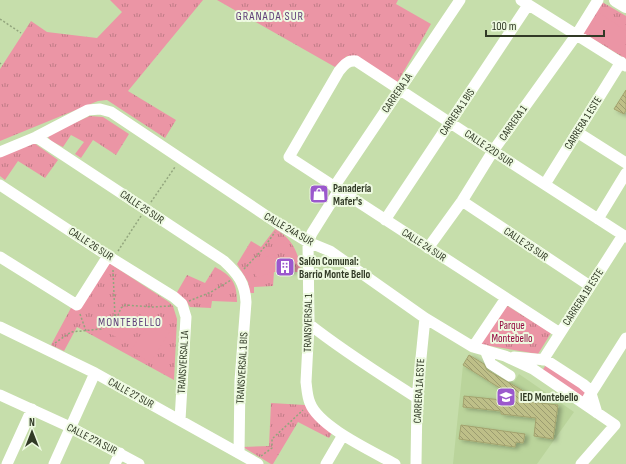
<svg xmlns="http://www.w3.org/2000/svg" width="626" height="464" font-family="'Sofia Sans Condensed',sans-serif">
<defs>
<pattern id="grass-tufts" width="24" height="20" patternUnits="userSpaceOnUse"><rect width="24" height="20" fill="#eb95a5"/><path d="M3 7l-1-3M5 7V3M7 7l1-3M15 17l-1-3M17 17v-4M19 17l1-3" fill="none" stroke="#bf7b86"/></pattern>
<pattern id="building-back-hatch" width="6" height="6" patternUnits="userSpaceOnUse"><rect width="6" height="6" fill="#bebf88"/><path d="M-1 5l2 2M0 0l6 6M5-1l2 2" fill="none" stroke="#9b9c6f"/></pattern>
<filter id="shadow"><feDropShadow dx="3.5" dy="2" stdDeviation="2" flood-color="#0004"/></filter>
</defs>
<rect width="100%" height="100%" fill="#c6deab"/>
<path fill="#bad49b" d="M469 355 514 382 519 374 574 412 537 464H453L463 365Z"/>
<path fill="url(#grass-tufts)" d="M110 0H203L128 91 176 120 165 138 107 100 98 101 88 105 0 141V69L31 21 47 32 97 38 122 12Z
M217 0H398L396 4 431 24 397 83 354 56H347L335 67Z
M602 2 626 16V59L583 33Z
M90 116 103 117 129 134 116 155 93 140 81 158 75 154 84 142 71 135 63 147 51 141 48 137 49 134Z
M34 143 58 160 45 178 18 161 5 180 0 176V157Z
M275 229C292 238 299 253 301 272H274L273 286 254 287V293H250L248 282 237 264 251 241 261 247Z
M109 263 169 302 173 306 177 319 174 380 77 327 64 351 51 345 72 306Z
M215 267C232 276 237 283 237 302L212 301 211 308 190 307 187 302 176 294 187 275 205 283Z
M506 305 551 333 538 354 479 344Z
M546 365 586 391 582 398 541 372Z
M271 403 305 405 312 415 332 433 329 438 298 422 273 464H271L243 447 269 446Z"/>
<path fill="#eb95a5" d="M598 12 626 31V37L616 52 585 31Z
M274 254 280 269 257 278 250 263Z
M506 306 523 317 505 343 489 333Z
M129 308 143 317 126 343 111 334Z
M151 319 170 331 150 363 131 350Z"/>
<path fill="url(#building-back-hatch)" stroke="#a3a36e" filter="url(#shadow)" d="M626 90V110L624 114 614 109Z
M317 185 328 192 321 202 310 195Z
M276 263H294V271L276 270Z
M469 355 484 364 487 370 527 393 522 401 558 405 553 439 534 436 536 418 501 414V411L463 407 464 396 502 400 503 390 463 365Z
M461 425 525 434 523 443 516 442 515 447 459 439Z"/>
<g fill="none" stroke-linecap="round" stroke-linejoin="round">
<path stroke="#92a57d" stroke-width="1.5" stroke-dasharray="2 2" stroke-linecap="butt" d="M0 19 21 33
M0 63 1 64
M151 202 175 167
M118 251 141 216
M244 269 263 249 275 232
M113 270 115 318
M189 301 211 292 231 280
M80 314 86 331
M55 343 71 332 101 329 109 325 116 320 121 308 125 305 153 307 170 306
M261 456 272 448V439L303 410"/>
<path stroke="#fff" stroke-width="11" d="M521 0 626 66
M577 132 626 163
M36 137 224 261C238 274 245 283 246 302L240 381 239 453
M0 152 36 137 88 110 100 109 111 112 280 225 308 242 330 251 425 318 473 347 505 356 533 369 615 425 581 464
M545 184 621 62
M0 185 108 256 174 297 182 304 186 317 180 420
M334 187 460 0
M339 190 312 233 308 242 309 324 306 382C307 389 307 396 310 403 319 427 372 451 395 464
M462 201 590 286
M598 219 626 173
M385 220 528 5
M428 248 462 201 493 151 577 34 598 0
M0 257 77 305 108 256
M309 324C343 351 380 374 417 398
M0 327 95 373 258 464
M560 333 289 157 339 71C344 65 348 60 356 61L493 151 626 237
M473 347 506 298
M485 350 491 364 510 376
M514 357 546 360 583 384 590 390 597 413
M543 360 623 235
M0 395 70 427 139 464
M588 398 626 338
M7 464 32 409
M54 464 95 373
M115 464 120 453
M326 464 343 435
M416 464 417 398 425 318"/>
<path stroke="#fff" stroke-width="14" d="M616 0 626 6"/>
</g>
<defs>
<symbol id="shop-square" viewBox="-11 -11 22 22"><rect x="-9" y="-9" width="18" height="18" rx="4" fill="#9b58cd" stroke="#eefae1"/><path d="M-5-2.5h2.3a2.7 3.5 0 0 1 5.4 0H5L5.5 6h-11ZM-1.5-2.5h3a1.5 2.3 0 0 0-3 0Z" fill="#fff"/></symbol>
<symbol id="building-square" viewBox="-11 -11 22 22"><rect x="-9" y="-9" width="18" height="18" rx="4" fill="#9b58cd" stroke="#eefae1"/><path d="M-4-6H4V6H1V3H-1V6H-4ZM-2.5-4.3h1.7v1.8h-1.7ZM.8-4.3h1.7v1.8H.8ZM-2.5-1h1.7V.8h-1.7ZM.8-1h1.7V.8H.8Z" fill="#fff"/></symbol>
<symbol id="school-square" viewBox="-11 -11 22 22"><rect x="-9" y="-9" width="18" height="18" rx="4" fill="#9b58cd" stroke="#eefae1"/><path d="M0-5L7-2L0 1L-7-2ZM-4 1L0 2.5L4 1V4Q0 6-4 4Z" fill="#fff"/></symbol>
</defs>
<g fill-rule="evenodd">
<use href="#shop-square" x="308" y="183" width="22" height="22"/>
<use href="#building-square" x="274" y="256" width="22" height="22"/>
<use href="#school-square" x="495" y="386" width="22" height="22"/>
</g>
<g text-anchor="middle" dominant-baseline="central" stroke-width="4" stroke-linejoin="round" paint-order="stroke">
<g font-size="11" fill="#313a26" stroke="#eefae1">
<text transform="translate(397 93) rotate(-56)">CARRERA 1A</text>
<text transform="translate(457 112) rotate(-56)">CARRERA 1 BIS</text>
<text transform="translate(513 123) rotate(-55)">CARRERA 1</text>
<text transform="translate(583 123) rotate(-58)">CARRERA 1 ESTE</text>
<text transform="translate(489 148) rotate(34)">CALLE 22D SUR</text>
<text transform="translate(142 207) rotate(34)">CALLE 25 SUR</text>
<text transform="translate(289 229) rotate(30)">CALLE 24A SUR</text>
<text transform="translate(91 244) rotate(33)">CALLE 26 SUR</text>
<text transform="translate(526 244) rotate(34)">CALLE 23 SUR</text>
<text transform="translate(424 245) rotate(33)">CALLE 24 SUR</text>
<text transform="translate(583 297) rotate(-57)">CARRERA 1B ESTE</text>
<text transform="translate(308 323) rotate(-89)">TRANSVERSAL 1</text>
<text transform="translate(183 362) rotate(-87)">TRANSVERSAL 1A</text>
<text transform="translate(242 368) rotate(-87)">TRANSVERSAL 1 BIS</text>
<text transform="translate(419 391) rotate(-87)">CARRERA 1A ESTE</text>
<text transform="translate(131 393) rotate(29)">CALLE 27 SUR</text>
<text transform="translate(92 439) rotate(27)">CALLE 27A SUR</text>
</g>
<g font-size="11" font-weight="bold" fill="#313a26" stroke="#eefae1" text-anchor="start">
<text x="333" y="188">Panadería<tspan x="333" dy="13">Mafer's</tspan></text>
<text x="299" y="261">Salón Comunal:<tspan x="299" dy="13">Barrio Monte Bello</tspan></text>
<text x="520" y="397">IED Montebello</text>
</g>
<g font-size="11" fill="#94063e" stroke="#eefae1">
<text x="512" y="325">Parque<tspan x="512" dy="13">Montebello</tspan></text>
</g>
<g font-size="12" letter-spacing="1" fill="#5f3e79" stroke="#eefae1">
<text x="270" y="16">GRANADA SUR</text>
<text x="130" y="322">MONTEBELLO</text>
</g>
</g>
<g transform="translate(32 432)" stroke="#eefae1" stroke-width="3" paint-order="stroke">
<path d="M0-3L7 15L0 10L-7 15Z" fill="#313a26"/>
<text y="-6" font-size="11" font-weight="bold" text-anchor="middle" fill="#313a26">N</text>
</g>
<path d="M486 30v6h118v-6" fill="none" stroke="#313a26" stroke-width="2"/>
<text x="492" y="30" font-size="12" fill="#313a26" stroke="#eefae1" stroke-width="3" paint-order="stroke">100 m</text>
</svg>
